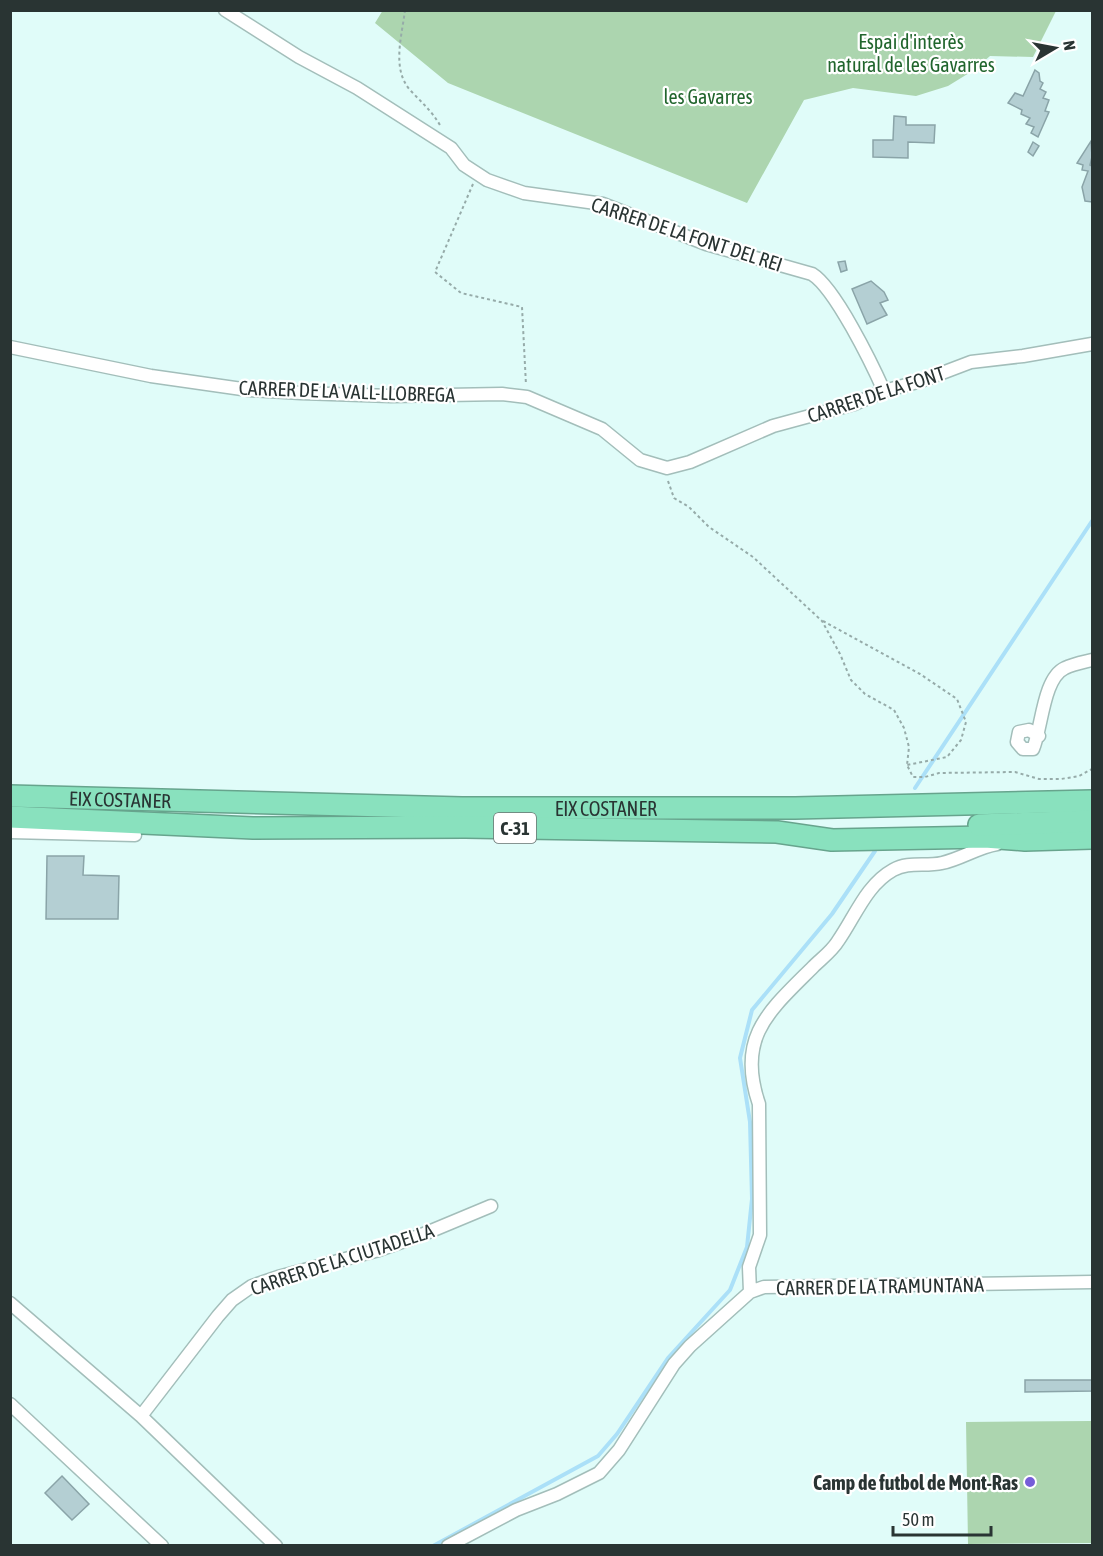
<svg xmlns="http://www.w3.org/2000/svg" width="1103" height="1556" font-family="'Asap Condensed',sans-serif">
<rect width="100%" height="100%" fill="#e0fcf9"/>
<path fill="#acd5af" d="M383 10H1056V11L1033 57 990 56 974 70 948 86 916 96 853 88 804 100 747 203 448 83 375 23Z
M1092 1421V1543L968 1544 966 1422Z"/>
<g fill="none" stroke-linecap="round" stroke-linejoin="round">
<path stroke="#abe0f8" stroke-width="4" d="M915 788 1092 521
M433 1546 598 1456 617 1434 668 1358 730 1290 747 1247 752 1199 750 1122 740 1058 752 1010 832 914 875 851"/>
</g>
<path fill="#b4cfd3" stroke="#8aa4a8" stroke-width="1.5" d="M1035 70 1039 73 1040 81 1043 83 1040 89 1046 92 1043 98 1049 100 1045 111 1049 112 1038 137 1031 133 1034 127 1026 124 1030 118 1021 114 1022 110 1008 103 1015 93 1023 96Z
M894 116 906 117V125H935L934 143 908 142V158L873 157V140H893Z
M1091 141 1092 157 1090 165 1092 166V202L1085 201 1082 187 1088 171 1082 170 1083 165 1077 163Z
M1033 142 1039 146 1033 156 1028 152Z
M845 261 847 270 841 272 838 262Z
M871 281 884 292 888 300 880 303 887 315 867 324 852 289Z
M47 856H84L83 875 119 876 118 919H46Z
M1025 1380H1092V1391L1025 1392Z
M62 1476 89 1504 72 1520 45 1493Z"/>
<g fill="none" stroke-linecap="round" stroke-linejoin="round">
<defs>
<path id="street" d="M225 10 299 57 357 88 451 148 464 165 487 180 524 193 603 204 706 244 812 274C835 288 872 364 884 391
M10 347 151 376 249 390 301 393 391 396 502 394 527 397 602 429 640 460 667 468 690 462 773 426 854 404 884 391 921 381 971 362 1023 356 1092 344
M1039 736 1029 730 1019 732 1017 742 1023 749H1033C1042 728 1043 678 1065 668 1073 664 1084 662 1092 660
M10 832 135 835
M750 1292 749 1267 760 1235 759 1104C736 1037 769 1011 813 967 821 959 832 951 838 941 855 917 866 885 893 870 909 861 925 867 942 863 961 859 978 847 997 844
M10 1303 141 1416 276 1546
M10 1404 162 1546
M141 1416 218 1316 232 1300 252 1286 278 1277 379 1250 419 1236 491 1206
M448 1546 516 1510 557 1494 599 1473 619 1450 674 1364 690 1346 750 1292 764 1287 1092 1282"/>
<g id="highway">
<path id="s1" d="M10 796 462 808H795L1092 801"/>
<path d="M10 817 253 828 465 827 777 832 832 840 985 837 1025 840 1092 838"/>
<path d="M979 825 1092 821"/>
</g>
</defs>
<use href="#street" stroke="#a3beba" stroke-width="15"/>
<use href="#highway" stroke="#67a48d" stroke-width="24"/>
<path stroke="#96aba9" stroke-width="2" stroke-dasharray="3 3" stroke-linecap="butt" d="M405 10C402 36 391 70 411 91 422 103 433 112 441 127
M473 184 435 272 461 293 522 307 526 385
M668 481 674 498 689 507 709 527 753 557 822 621 840 654 851 680 865 694 894 710 904 728 909 747 907 765 913 777H925L939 773 1015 772 1039 779H1061L1079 776 1092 769
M823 621 920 674 957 699 966 722 961 740 947 757 907 765"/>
<use href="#street" stroke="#fff" stroke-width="12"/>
<use href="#highway" stroke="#89e1be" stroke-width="21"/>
</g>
<circle fill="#765dd8" stroke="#fff" stroke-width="2" cx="1030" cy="1482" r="6"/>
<g text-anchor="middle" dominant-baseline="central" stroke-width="4.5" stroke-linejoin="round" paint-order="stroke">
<rect fill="#fff" stroke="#697170" stroke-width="1.5" x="494" y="813" width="42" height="30" rx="4.5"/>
<g font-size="18" font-weight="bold" fill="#293433">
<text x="515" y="828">C-31</text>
</g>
<g font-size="20" fill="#21652d" stroke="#fff">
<text x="911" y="41">Espai d'interès<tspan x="911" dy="23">natural de les Gavarres</tspan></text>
<text x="708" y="96">les Gavarres</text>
</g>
<g font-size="20" fill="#293433" stroke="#fff">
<text transform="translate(687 234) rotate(18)">CARRER DE LA FONT DEL REI</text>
<text transform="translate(347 391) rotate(2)">CARRER DE LA VALL-LLOBREGA</text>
<text transform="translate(876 394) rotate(-18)">CARRER DE LA FONT</text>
<text stroke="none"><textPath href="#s1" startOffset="110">EIX COSTANER</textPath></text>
<text stroke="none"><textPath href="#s1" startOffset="596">EIX COSTANER</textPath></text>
<text transform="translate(342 1259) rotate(-18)">CARRER DE LA CIUTADELLA</text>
<text transform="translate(880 1286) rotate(-1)">CARRER DE LA TRAMUNTANA</text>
</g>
<g font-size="20" font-weight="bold" fill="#293433" stroke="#fff" text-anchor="end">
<text x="1018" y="1482">Camp de futbol de Mont-Ras</text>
</g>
</g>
<rect width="1103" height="1556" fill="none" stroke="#293433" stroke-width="24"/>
<g transform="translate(1055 48) rotate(80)" stroke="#ffffff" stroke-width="4.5" paint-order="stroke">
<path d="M0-4.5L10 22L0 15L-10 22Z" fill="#293433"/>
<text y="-9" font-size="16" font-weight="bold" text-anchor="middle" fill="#293433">N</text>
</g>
<path d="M893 1526v9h98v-9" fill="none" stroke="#293433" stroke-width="3"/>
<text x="902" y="1526" font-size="18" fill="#293433" stroke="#ffffff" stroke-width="4.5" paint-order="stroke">50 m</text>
</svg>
